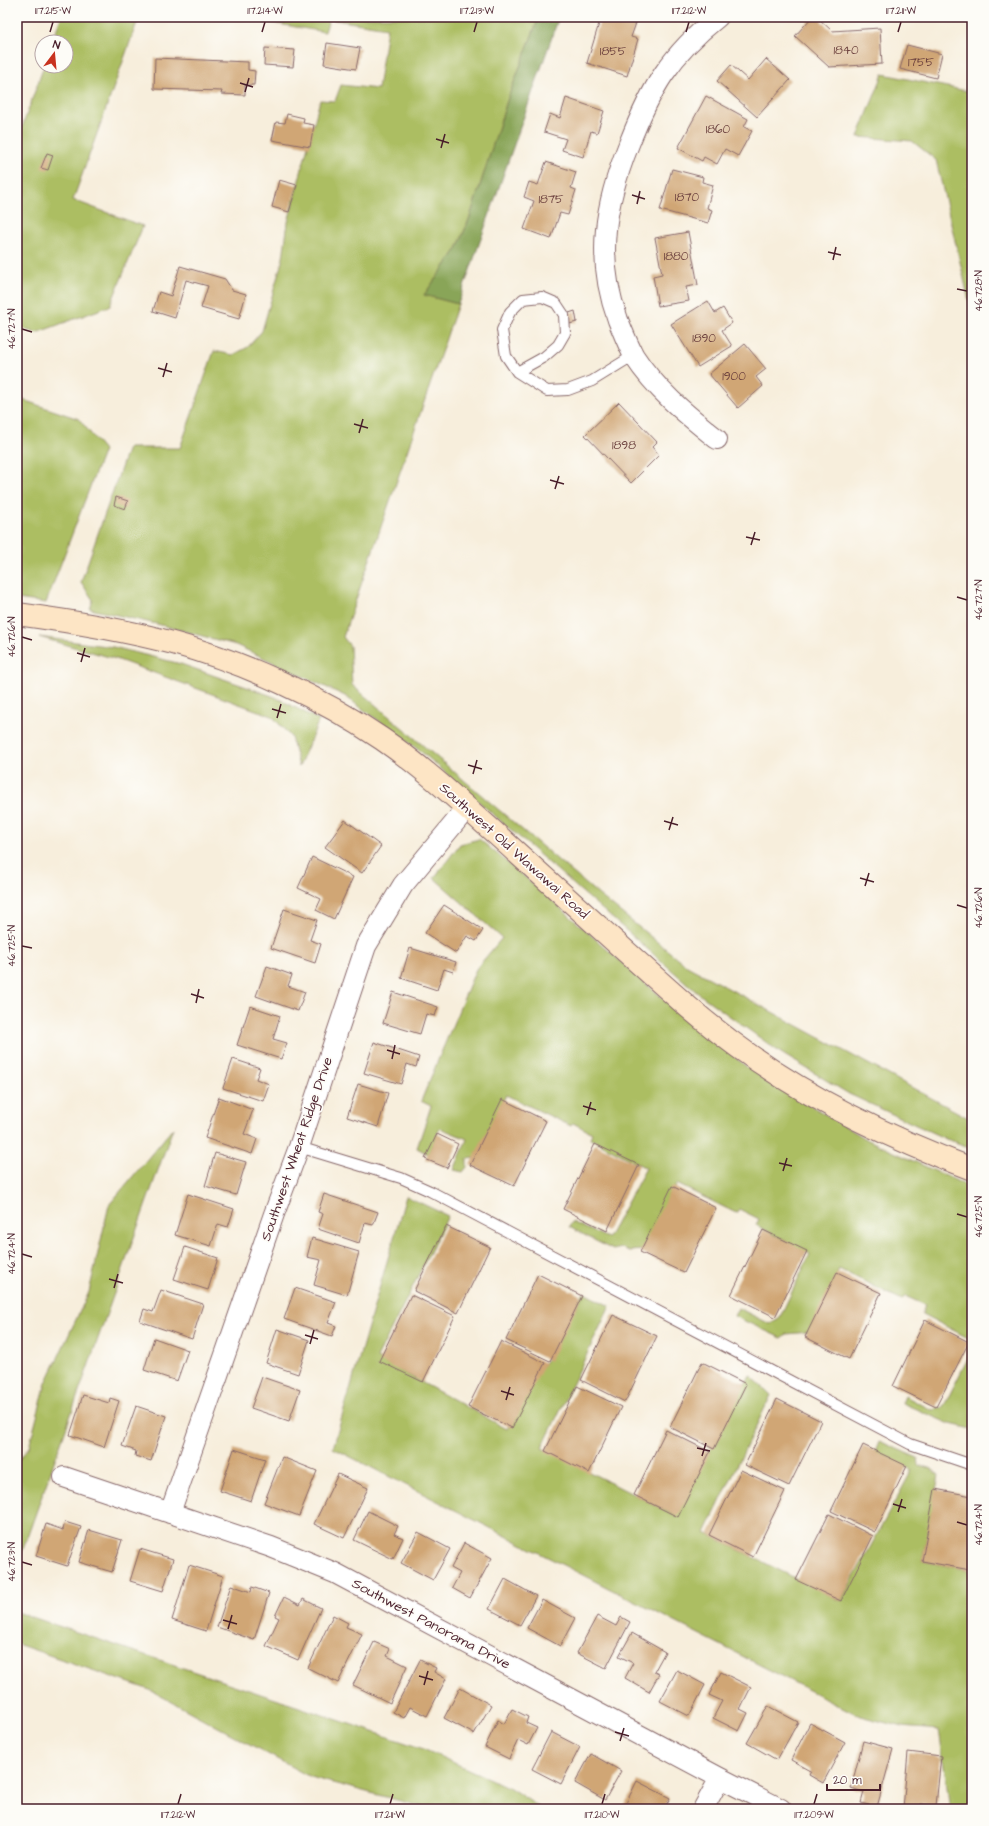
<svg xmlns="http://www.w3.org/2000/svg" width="989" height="1826" font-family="'Architects Daughter',sans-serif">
<rect width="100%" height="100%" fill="#fdfcf7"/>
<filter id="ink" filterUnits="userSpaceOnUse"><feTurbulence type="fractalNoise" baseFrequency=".025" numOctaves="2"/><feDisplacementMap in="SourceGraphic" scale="8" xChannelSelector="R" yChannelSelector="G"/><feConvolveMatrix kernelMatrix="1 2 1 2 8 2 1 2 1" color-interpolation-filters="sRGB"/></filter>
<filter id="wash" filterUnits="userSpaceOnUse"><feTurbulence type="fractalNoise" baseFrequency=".012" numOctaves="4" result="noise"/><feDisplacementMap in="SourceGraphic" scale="16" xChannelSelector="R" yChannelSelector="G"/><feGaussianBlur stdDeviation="0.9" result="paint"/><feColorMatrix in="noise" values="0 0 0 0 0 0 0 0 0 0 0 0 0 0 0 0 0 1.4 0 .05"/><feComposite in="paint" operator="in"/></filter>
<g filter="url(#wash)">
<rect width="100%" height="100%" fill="#f7eedc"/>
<path fill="#acbe62" stroke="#7b6e46" d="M61 17H139L73 200 143 226 110 306 36 333 17 327V141L44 66H66V42H52Z
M196 17H539L508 98 470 217 457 249 424 295 458 304 343 637 350 646 352 685 599 895 687 966 972 1120V1148L946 1139 849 1094 781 1053 699 994 424 754 345 696 236 645 161 625 90 609 93 600 81 582 128 448H180L214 351 233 355 248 347 262 331 283 258 288 222 320 100 335 101 341 85 378 89 387 28 329 19 325 32 255 20Z
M883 74 972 92V313L936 160 912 141 858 137Z
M17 398 79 419 104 450 46 603 17 599Z
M39 637 113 647 181 664 275 697 319 720 299 767 291 737 272 716 116 659Z
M479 839 537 887 646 984 748 1068 868 1140 972 1188V1340L922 1314 925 1305 905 1296 902 1300 839 1269 810 1332 786 1334 781 1338 734 1316 738 1308 770 1324 779 1319 810 1254 756 1225 759 1219 739 1209 736 1213 677 1184 645 1250 629 1251 622 1248 613 1250 569 1227 572 1222 608 1238 646 1168 590 1138 592 1133 573 1123 571 1126 506 1095 476 1158 467 1159V1167L463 1172 454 1170 467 1139 440 1128 428 1154 417 1148 431 1106 421 1101 476 969 502 938 434 878 460 844Z
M173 1128 17 1566V1462L29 1447 46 1383 89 1292 109 1205Z
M406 1196 448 1216 377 1358 507 1429 584 1293 610 1306 542 1448 674 1515 750 1375 771 1395 705 1533 841 1601 912 1470 875 1451 879 1441 918 1458 919 1465 932 1469 939 1475 922 1561 970 1570 969 1576H972V1809H950L939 1730 902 1727 860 1716 333 1448Z
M972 1350V1429L950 1424 902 1403 905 1396 932 1410 942 1408 946 1402Z
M17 1612 421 1748 510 1788 542 1809H431L310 1777 150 1690 17 1644Z"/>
<path fill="#89a558" stroke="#6a6242" d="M539 17H559L458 304 424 295 457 249 470 217 508 98Z"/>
<g id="blocks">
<path fill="#d0a675" d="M601 17H617L636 23 631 37 638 39 627 76 587 63Z
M812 17H817L832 31 880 28 882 64 829 67 795 36Z
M327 43 360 48 356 69 324 64Z
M907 45 942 54 936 78 900 69Z
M265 48 295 50 293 67 264 65Z
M155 58 248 62V70L255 71 254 85H245V95L221 94 222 91 154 89Z
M766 59 790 80 757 117 717 81 731 65 748 80Z
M706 96 748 119 744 127 752 131 738 156 725 149 717 164 704 157 702 161 678 148Z
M566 98 604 111 597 133 591 131 583 157 562 150 566 139 544 132 550 114 560 118Z
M287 114 304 118 303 123 314 125 310 147 272 140 276 122 285 123Z
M47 153 53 155 48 170 41 168Z
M546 162 576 172 571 188 576 190 568 215 560 213 551 239 524 229 534 201 524 197 529 182 538 185Z
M672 169 703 177 702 182 713 185 707 208 712 210 708 223 660 210Z
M279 180 297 185 289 212 272 207Z
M688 232 698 285 686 287 689 301 658 306 653 276 662 274 655 238Z
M180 266 225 279 232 290 246 294 239 319 201 308 208 286 186 280 175 318 153 311 159 292 171 296Z
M708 301 715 313 723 308 732 323 722 330 732 346 698 367 671 324Z
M575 311 577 322 569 324 566 314Z
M745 344 766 369 756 377 763 386 738 408 709 374Z
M619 402 657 442 652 447 659 455 631 483 585 435Z
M116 497 128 501 125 509 114 505Z
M345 820 381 846 362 873 325 847Z
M312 857 353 877 334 919 316 910 321 899 298 888Z
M444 905 483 930 476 941 467 936 456 953 425 933Z
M284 909 317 920 310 940 321 944 315 963 271 948Z
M410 948 456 962 453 972 444 969 437 990 401 978Z
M267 966 292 975 288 986 305 992 298 1011 256 996Z
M393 992 438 1007 435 1016 426 1014 420 1034 383 1023Z
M250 1006 280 1016 273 1039 287 1043 281 1059 237 1045Z
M374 1042 419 1057 416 1067 407 1064 401 1084 364 1073Z
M233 1059 260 1068 256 1079 269 1084 263 1101 223 1088Z
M358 1084 388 1093 378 1127 347 1117Z
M219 1097 253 1110 244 1134 257 1139 252 1154 205 1138Z
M502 1099 546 1121 514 1186 470 1165Z
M437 1134 458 1144 447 1168 425 1159Z
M595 1144 639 1165 607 1231 563 1209Z
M215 1153 246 1162 236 1195 205 1186Z
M672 1186 716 1208 684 1273 640 1252Z
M188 1194 234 1209 228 1227 218 1224 211 1246 175 1235Z
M324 1194 378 1212 373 1225 365 1223 359 1243 318 1229 323 1214 318 1212Z
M446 1226 490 1247 458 1313 414 1291Z
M763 1230 807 1251 775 1317 731 1295Z
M312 1238 359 1252 347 1295 314 1285 321 1260 307 1257Z
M185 1247 218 1258 208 1290 174 1279Z
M837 1272 881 1293 849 1359 805 1337Z
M538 1274 582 1296 550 1361 506 1340Z
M295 1288 336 1302 328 1323 336 1326 332 1336 284 1319Z
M161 1290 203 1304 192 1339 140 1321 144 1309 153 1312Z
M411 1295 455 1316 423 1382 379 1361Z
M613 1315 657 1336 625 1402 581 1380Z
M925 1320 969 1342 936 1407 893 1386Z
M277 1329 309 1340 298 1374 266 1363Z
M154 1338 188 1350 177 1381 144 1370Z
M501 1341 545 1363 512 1428 468 1407Z
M702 1362 746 1384 714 1449 670 1427Z
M262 1377 300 1390 289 1421 251 1408Z
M577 1386 621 1407 589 1473 545 1451Z
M83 1395 109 1403 110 1398 119 1401 104 1447 70 1435Z
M777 1399 821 1421 789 1486 745 1465Z
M136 1406 166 1416 151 1461 135 1456 136 1451 122 1446Z
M666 1430 710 1452 678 1517 634 1495Z
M863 1445 907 1466 875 1532 831 1511Z
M234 1449 265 1459 251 1501 220 1491Z
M282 1457 317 1471 299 1516 264 1503Z
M741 1470 785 1491 753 1557 709 1535Z
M338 1474 368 1488 344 1538 314 1524Z
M935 1489 972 1496V1560L970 1570 922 1561Z
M368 1511 398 1526 394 1534 403 1538 393 1559 354 1540Z
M829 1514 873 1536 841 1601 796 1580Z
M65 1522 81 1527 67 1566 36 1556 46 1524 63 1530Z
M89 1530 122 1540 112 1572 79 1562Z
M418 1532 450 1549 433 1580 401 1563Z
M464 1543 492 1558 470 1598 452 1588 460 1573 451 1568Z
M140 1549 173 1559 163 1591 130 1581Z
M189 1565 223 1576 206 1631 172 1620Z
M505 1579 536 1596 520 1625 489 1609Z
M231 1585 251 1592 252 1587 269 1593 254 1640 217 1627Z
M284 1597 300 1605 303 1599 321 1608 298 1660 266 1646 279 1618 275 1616Z
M542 1600 575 1618 560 1646 527 1628Z
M333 1615 348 1623 346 1627 362 1634 338 1683 308 1668Z
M597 1616 616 1626 621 1617 630 1622 606 1668 577 1653Z
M632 1633 665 1652 654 1672 659 1674 649 1692 625 1678 633 1663 619 1656Z
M374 1642 390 1649 387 1656 407 1666 390 1703 353 1685Z
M420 1660 436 1668 434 1672 446 1679 427 1716 410 1707 404 1718 393 1712Z
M677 1670 705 1685 689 1716 660 1701Z
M721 1672 751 1687 740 1709 748 1713 739 1731 713 1718 722 1701 709 1695Z
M460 1688 491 1705 474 1734 444 1718Z
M768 1706 798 1722 777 1760 747 1743Z
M512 1709 528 1717 526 1723 537 1728 528 1745 518 1740 509 1759 485 1747 498 1720 504 1724Z
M810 1723 845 1742 823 1783 809 1775 811 1771 791 1760Z
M551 1732 580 1747 561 1784 532 1769Z
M863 1741 893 1749 877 1807 861 1803 864 1792 851 1788Z
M908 1752 941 1756 936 1806 921 1804V1809H903Z
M591 1754 621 1771 605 1800 575 1783Z
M637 1781 670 1798 664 1809H623Z"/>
</g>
</g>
<g filter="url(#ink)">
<use href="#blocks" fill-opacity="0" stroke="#876769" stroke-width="1"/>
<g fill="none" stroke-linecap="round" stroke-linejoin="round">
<defs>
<path id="service" d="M517 372 544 357 558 345 565 333 564 315 556 303 542 297 523 299 510 312 502 330 506 356 517 372 547 391 568 390 592 381 634 355
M299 1147 401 1178 430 1191 910 1444 972 1465"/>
<path id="minor" d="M717 439C686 414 656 390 634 356 628 345 623 332 618 320 595 257 605 204 629 144 651 88 670 55 718 17
M64 1477 271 1547 335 1573 720 1778 781 1809
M170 1513 274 1214 299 1147 366 946 403 885 467 808
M703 1809 720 1778"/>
<path id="secondary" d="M17 614C69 621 122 629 173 643 244 662 322 698 382 739 423 767 459 801 495 833 537 871 579 909 621 947 659 981 696 1016 737 1046 808 1099 890 1138 972 1169"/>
</defs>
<use href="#service" stroke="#876769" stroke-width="12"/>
<use href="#minor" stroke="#876769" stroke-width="22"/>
<use href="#secondary" stroke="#876769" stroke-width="24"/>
<use href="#service" stroke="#fff" stroke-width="10"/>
<use href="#minor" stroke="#fff" stroke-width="20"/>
<use href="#secondary" stroke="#fde5c5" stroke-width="22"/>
</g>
</g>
<path fill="none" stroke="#4a1f2b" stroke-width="1.5" d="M50 32 53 22M262 32 265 22M474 32 477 22M686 32 689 22M898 32 901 22M240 83 253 87M245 92 249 78M436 139 449 143M441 148 445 134M632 195 645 199M637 204 640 191M828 252 841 255M833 260 836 247M957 289 967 291M22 329 32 332M158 368 172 372M163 377 167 363M354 424 368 428M359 433 363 419M550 480 564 484M555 489 559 476M746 537 760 540M751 545 755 532M957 597 967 600M22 637 32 640M77 653 90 657M81 662 85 648M272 709 286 713M277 718 281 704M468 765 482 769M473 774 477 760M664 821 678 825M669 830 673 817M860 878 874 882M865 886 869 873M957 905 967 908M22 946 32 948M191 994 204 998M196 1003 199 989M387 1050 400 1054M392 1059 395 1045M583 1106 596 1110M587 1115 591 1102M779 1163 792 1166M783 1171 787 1158M957 1214 967 1217M22 1254 32 1257M109 1279 123 1283M114 1288 118 1274M305 1335 318 1339M310 1344 314 1330M501 1391 514 1395M506 1400 510 1387M697 1448 710 1451M702 1456 706 1443M893 1504 906 1508M898 1512 902 1499M957 1522 967 1525M22 1562 32 1565M223 1620 237 1624M228 1629 232 1615M419 1676 433 1680M424 1685 428 1671M615 1732 629 1736M620 1741 624 1728M178 1804 181 1794M390 1804 393 1794M602 1804 605 1794M814 1804 817 1794"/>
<g text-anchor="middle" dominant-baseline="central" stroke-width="3.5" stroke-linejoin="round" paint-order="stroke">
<g font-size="12" fill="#6c413e">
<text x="846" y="50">1840</text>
<text x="613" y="51">1855</text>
<text x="921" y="62">1755</text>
<text x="718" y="129">1860</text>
<text x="687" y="197">1870</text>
<text x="551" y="199">1875</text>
<text x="676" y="256">1880</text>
<text x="704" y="338">1890</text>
<text x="734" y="376">1900</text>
<text x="624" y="445">1898</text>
</g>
<g font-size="14" fill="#4a1f2b" stroke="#fdfcf7">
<text transform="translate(514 851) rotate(42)">Southwest Old Wawawai Road</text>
<text transform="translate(297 1149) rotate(-71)">Southwest Wheat Ridge Drive</text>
<text transform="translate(431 1624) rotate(28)">Southwest Panorama Drive</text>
</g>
</g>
<rect width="989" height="1826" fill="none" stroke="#fdfcf7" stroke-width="44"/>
<g transform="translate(54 54) rotate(16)"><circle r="19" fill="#fdfcf7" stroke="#b5a4a5"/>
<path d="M0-3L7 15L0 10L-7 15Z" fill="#c8321e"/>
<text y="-6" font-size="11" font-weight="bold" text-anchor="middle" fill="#4a1f2b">N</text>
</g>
<path d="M827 1784v6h53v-6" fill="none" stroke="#4a1f2b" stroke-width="2"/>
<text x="833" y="1784" font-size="12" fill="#4a1f2b" stroke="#fdfcf7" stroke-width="3" paint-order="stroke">20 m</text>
<rect x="22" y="22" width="945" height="1782" fill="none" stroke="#4a1f2b" stroke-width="1.5"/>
<g font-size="10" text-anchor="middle" fill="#4a1f2b">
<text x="53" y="14">117.215°W</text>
<text x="265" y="14">117.214°W</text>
<text x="477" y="14">117.213°W</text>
<text x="689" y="14">117.212°W</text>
<text x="901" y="14">117.211°W</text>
<text transform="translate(978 291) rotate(-90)" y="4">46.728°N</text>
<text transform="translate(11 329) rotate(-90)" y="4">46.727°N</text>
<text transform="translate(978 600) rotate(-90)" y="4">46.727°N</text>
<text transform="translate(11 637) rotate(-90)" y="4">46.726°N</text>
<text transform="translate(978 908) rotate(-90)" y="4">46.726°N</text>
<text transform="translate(11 946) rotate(-90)" y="4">46.725°N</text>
<text transform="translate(978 1217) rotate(-90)" y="4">46.725°N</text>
<text transform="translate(11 1254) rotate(-90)" y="4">46.724°N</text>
<text transform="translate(978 1525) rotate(-90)" y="4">46.724°N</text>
<text transform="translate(11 1562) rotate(-90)" y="4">46.723°N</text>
<text x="178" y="1818">117.212°W</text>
<text x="390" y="1818">117.211°W</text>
<text x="602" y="1818">117.210°W</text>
<text x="814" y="1818">117.209°W</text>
</g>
</svg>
